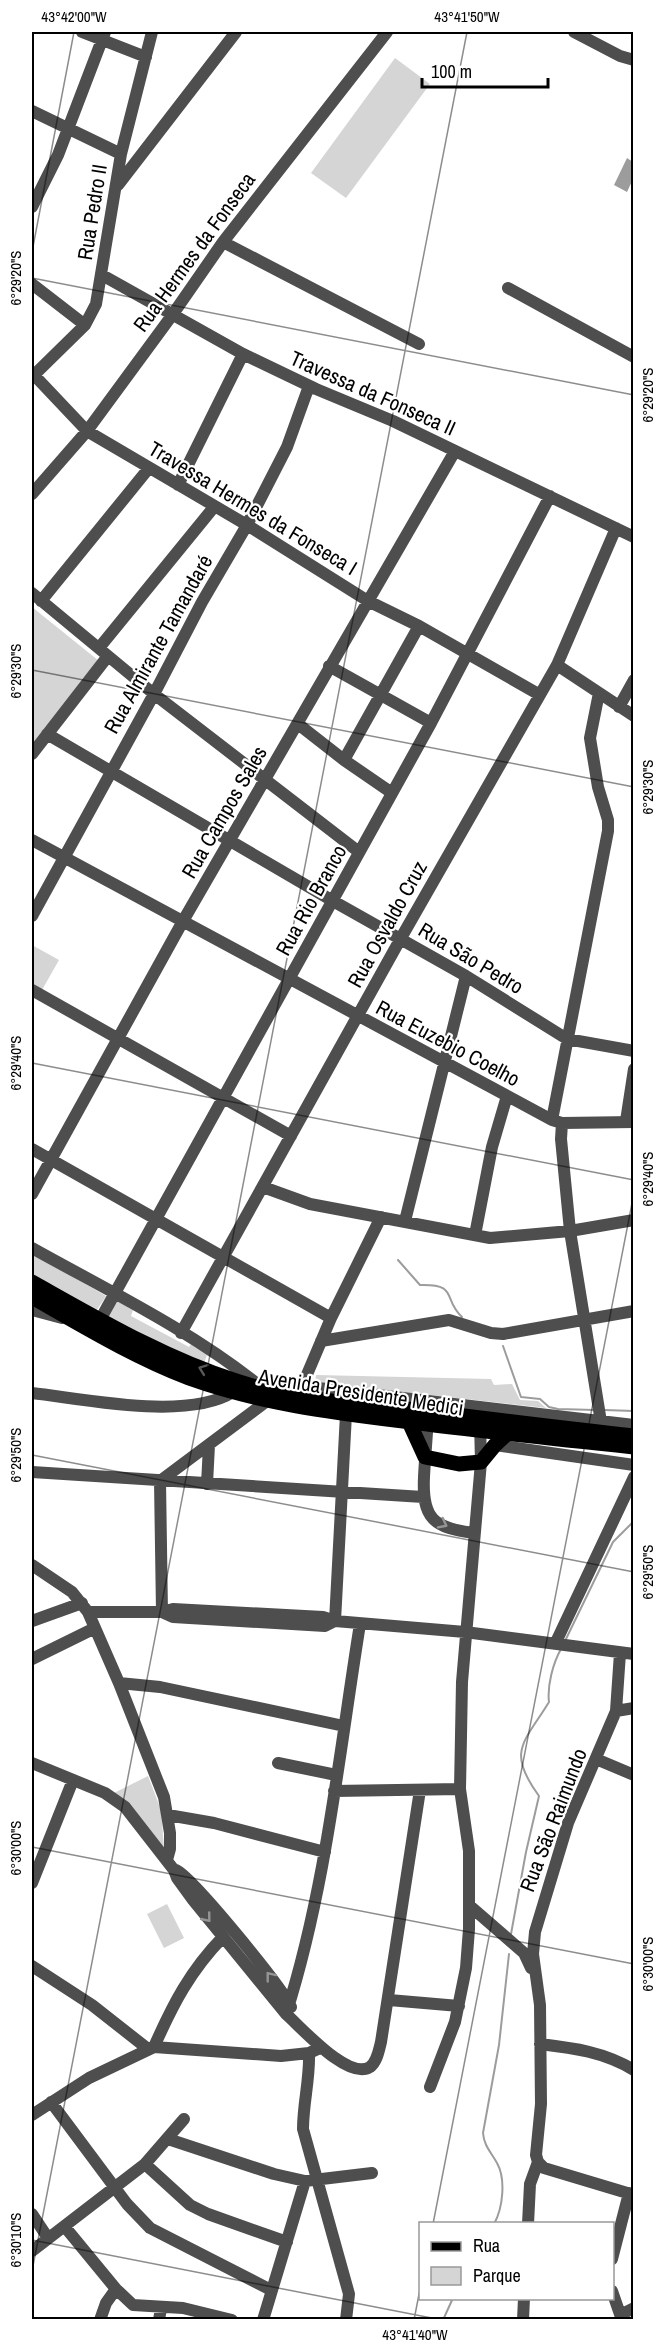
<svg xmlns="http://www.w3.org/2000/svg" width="665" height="2351" font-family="'Archivo Narrow',sans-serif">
<rect width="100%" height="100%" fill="#fff"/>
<path fill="#d5d5d5" d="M395 58 430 84 346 198 311 173Z
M32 607 99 661 32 747Z
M32 945 59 960 42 990 32 984Z
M32 1253 106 1296 95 1313 32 1277Z
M116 1300 133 1310 131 1316 189 1347 191 1344 208 1352 203 1366 110 1322 108 1314Z
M316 1375 491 1379 494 1385 512 1384 520 1400 538 1401 546 1408 315 1382Z
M148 1776 161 1810 164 1848 114 1793Z
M167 1904 184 1938 164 1948 147 1914Z"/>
<path fill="#9c9c9c" d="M627 158 633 162V179L627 192 614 185Z"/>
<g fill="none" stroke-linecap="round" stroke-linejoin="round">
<path stroke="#9c9c9c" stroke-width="2" d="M398 1260 420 1285C459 1284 442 1298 462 1317
M503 1346 521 1397 540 1399 549 1407 558 1409 595 1410
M604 1410 634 1411
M565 1641 613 1542 634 1521
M511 1934 526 1852 539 1796C506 1751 524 1743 549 1702 547 1686 553 1663 561 1649
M494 2224C503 2208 506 2179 497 2163 491 2152 484 2146 483 2133L499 2045 509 1954
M443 2320 453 2298"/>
<path stroke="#4e4e4e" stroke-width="12" d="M82 32 146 57
M574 32 620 56 634 60
M32 111 121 154
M118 185 236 32
M32 207 58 155 105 32
M223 242 419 344
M102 275 243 354 316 389 393 421 634 537
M32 284 85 325
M508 288 634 357
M34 375 87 431 247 525 368 601 419 626 540 695
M32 377 85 325 96 304 121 154 152 32
M178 485 243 354
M32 494 87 431 173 314 223 242 387 32
M32 593 154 694 359 852
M41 601 149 468
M99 648 214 507
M557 665 634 716
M329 666 431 723
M619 707 634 680
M298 724 344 760 392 793
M47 734 333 901 466 976 567 1039 634 1051
M32 754 108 656
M344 760 419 626
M32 840 552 1120 562 1123 634 1122
M32 916 154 694 202 602 247 525 287 447 309 386
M32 990 291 1136
M552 1120 608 831V820L598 787 590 738 599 693
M626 1121 634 1069
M562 1123 561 1139 570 1231 601 1422
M32 1149 331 1318
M263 1187 310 1204 490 1238 570 1231 634 1220
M32 1194 183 921 455 451
M405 1221 466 976
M475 1235 492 1147 507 1096
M32 1248C109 1291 192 1331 261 1387
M32 1310 62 1318
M100 1320 431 723 550 496
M181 1333 401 938 557 665 616 528
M321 1341 449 1320 491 1333 503 1334 634 1311
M301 1386 634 1425
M300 1391 331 1318 381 1217
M32 1393C85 1399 187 1421 233 1392
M428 1416C427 1436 425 1457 424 1477 422 1518 433 1528 474 1533
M495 1445 634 1465
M32 1472 423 1497
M207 1484 209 1445
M32 1565 72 1592 88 1612 119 1683 164 1797 170 1833V1849L167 1860
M88 1612H162L173 1609 323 1617 335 1621 465 1632 634 1654
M162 1612 160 1481 267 1401
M162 1612 173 1617 325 1626 335 1621
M32 1621 82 1603
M335 1621 346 1414
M556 1642 634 1477
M620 1653 616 1711 568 1823 535 1932 533 1954 540 2005 541 2104 536 2155 538 2162 544 2168 634 2195
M32 1659 95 1628
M119 1683 160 1687 344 1726
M616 1711 634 1708
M596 1759 634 1775
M32 1763 105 1793 125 1807 174 1870 177 1878 193 1900 286 2014C301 2027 348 2081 370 2067 377 2062 379 2050 381 2042L420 1790
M278 1763 336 1775
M334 1791 460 1789
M168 1815 214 1823 325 1852
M176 1870C192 1877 282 1987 291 2007
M32 1883 73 1780
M470 1906 524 1953 531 1968
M32 1966 92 2005 148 2049
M389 2000 459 2006
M286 2014C326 1888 339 1754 360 1624
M540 2044C574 2048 604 2052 634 2070
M154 2047C173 2004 190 1971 223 1937
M309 2053C310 2079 303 2103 303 2129L349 2294 346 2320
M430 2087 455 2022 466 1968 469 1929V1851L460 1789 462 1682 481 1462 480 1422
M51 2102 127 2204 150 2228 271 2290
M32 2115 89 2078 154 2047 281 2056 309 2053 320 2048
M168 2139 274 2174 305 2181 372 2173
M145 2164 190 2205 208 2214 287 2242
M32 2214 48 2238
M528 2224 530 2184 538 2162
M65 2227 116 2289 133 2305 183 2308 232 2320
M32 2251 145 2164 184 2119
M612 2259 629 2193
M612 2291 622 2320
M622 2314 634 2308
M100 2320 106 2303 116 2289
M159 2320 161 2308
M263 2320 305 2181
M523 2320 524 2298"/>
<path stroke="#000" stroke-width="15" d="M32 1282C98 1319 164 1358 236 1381 294 1400 356 1404 416 1410 489 1419 561 1428 634 1436
M32 1297C83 1326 134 1357 189 1378 259 1403 330 1412 403 1421 480 1431 557 1439 634 1447
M409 1422 425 1457 459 1464 481 1462 495 1445 508 1433"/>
</g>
<defs><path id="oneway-chevron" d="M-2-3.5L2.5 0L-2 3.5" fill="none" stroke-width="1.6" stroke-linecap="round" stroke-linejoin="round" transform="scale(1.5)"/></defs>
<use stroke="#595959" href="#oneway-chevron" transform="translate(203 1369) rotate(-159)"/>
<g stroke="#959595">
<use href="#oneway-chevron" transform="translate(443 1524) rotate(27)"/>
<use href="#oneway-chevron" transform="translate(207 1918) rotate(51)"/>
<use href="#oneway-chevron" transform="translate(270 1976) rotate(-128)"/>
</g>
<path fill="none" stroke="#000" stroke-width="1.5" stroke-opacity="0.45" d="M32 252 74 32M32 278 634 395M32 670 634 787M32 1063 634 1180M32 1455 634 1572M32 1847 634 1964M433 2224 634 1193M32 2240 442 2320M32 2271 467 32M414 2320 420 2289"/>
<g text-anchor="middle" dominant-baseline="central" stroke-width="4.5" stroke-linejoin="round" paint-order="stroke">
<g font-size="21" fill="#000" stroke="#fff">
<text transform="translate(92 212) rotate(-81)">Rua Pedro II</text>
<text transform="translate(194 252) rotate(-54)">Rua Hermes da Fonseca</text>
<text transform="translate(373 393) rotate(24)">Travessa da Fonseca II</text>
<text transform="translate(253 508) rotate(31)">Travessa Hermes da Fonseca I</text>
<text transform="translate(158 644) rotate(-61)">Rua Almirante Tamandaré</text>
<text transform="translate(224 812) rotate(-60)">Rua Campos Sales</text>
<text transform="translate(311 900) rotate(-61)">Rua Rio Branco</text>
<text transform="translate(387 924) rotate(-61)">Rua Osvaldo Cruz</text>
<text transform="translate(471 958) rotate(31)">Rua São Pedro</text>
<text transform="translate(448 1043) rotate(28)">Rua Euzebio Coelho</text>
<text transform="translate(361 1392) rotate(9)">Avenida Presidente Medici</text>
<text transform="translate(553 1820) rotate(-69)">Rua São Raimundo</text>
</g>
</g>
<rect width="665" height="2351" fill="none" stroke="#ffffff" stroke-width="66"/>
<rect x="419" y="2222" width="195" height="78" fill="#ffffff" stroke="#999999" stroke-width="1.5"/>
<rect x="431" y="2242" width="30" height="9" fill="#000000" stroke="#999999" stroke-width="1.5"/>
<text x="473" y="2252" font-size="18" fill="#000000">Rua</text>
<rect x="431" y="2267" width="30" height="18" fill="#d5d5d5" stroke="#999999" stroke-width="1.5"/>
<text x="473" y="2282" font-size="18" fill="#000000">Parque</text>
<path d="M422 78v9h126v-9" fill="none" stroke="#000000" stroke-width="3"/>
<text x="431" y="78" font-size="18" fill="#000000" stroke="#ffffff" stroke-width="4.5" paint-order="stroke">100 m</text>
<rect x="33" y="33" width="599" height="2285" fill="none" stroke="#000" stroke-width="2"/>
<g font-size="15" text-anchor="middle" fill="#000">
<text x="74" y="22">43°42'00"W</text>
<text x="467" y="22">43°41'50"W</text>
<text transform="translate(16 278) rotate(-90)" y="5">6°29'20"S</text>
<text transform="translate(648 395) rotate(-90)" y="5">6°29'20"S</text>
<text transform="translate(16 671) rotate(-90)" y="5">6°29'30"S</text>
<text transform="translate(648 787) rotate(-90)" y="5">6°29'30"S</text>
<text transform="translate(16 1063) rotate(-90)" y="5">6°29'40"S</text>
<text transform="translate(648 1179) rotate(-90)" y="5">6°29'40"S</text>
<text transform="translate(16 1455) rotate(-90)" y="5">6°29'50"S</text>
<text transform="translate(648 1572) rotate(-90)" y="5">6°29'50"S</text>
<text transform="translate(16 1848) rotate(-90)" y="5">6°30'00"S</text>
<text transform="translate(648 1964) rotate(-90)" y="5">6°30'00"S</text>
<text transform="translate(16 2240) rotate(-90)" y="5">6°30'10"S</text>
<text x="415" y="2340">43°41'40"W</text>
</g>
</svg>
